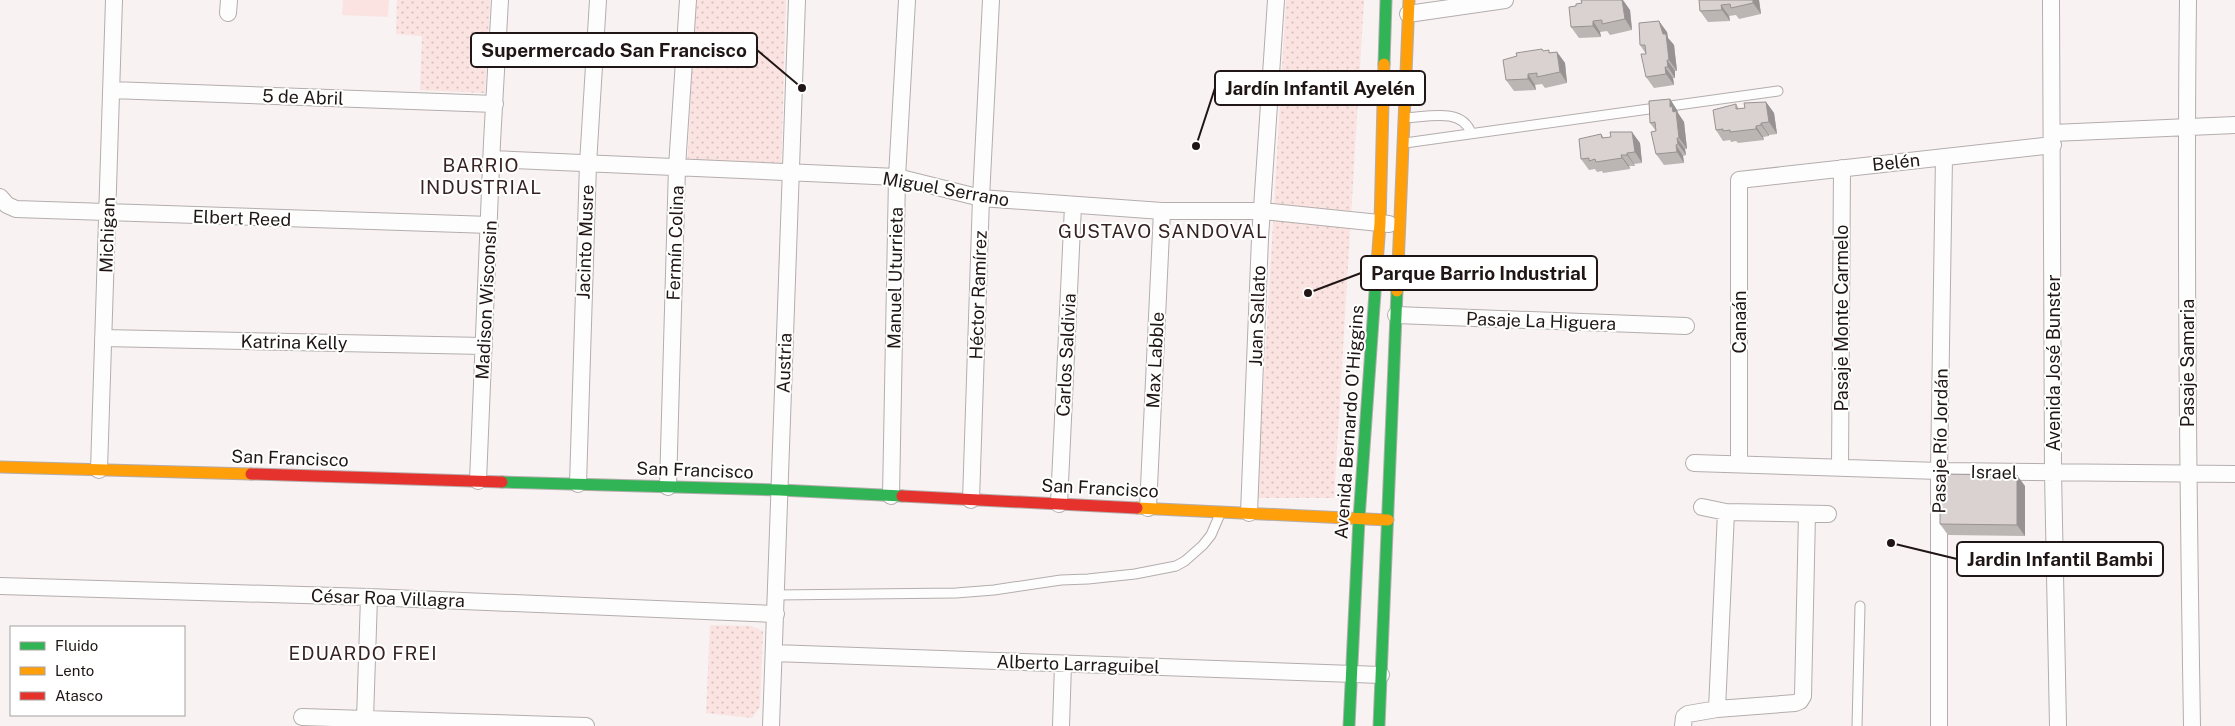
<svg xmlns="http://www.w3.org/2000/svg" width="2235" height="726" font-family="'Public Sans',sans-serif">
<defs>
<pattern id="park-dots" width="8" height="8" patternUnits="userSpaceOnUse" patternTransform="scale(1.25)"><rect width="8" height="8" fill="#fae3e1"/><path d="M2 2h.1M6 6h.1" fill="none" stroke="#d6c2c0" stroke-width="1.8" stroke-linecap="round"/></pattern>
</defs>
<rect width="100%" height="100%" fill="#f8f2f2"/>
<path fill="#fae3e1" d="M343 0H389L388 17 342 15Z"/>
<path fill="url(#park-dots)" d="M397 0H490L485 93 420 90 422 36 396 34Z
M696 0H786L781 172 687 169Z
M1286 0H1364L1334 498H1257Z
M710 625 751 626 763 631 760 707 752 718 706 713Z"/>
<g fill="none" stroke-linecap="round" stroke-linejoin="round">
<defs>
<path id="lane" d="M1405 118C1427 117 1462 107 1471 133
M1405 143 1778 91
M776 595 956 593 994 590 1061 580 1088 579 1135 574 1176 566 1185 561 1203 545 1211 535 1220 514
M1857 726 1860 606"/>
<path id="street" d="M2051 0 2053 472 2058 726
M2188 0C2185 242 2188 484 2192 726
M228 13 229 0
M1408 14 1505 0
M111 90 495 104
M2053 133 2235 125
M491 159 897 177 981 198 1162 211H1262L1389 224
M0 197 7 205 16 209 490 225
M1396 315 1686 326
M103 338 484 346
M1694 463 1939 471 2235 474
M1739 464V180L2053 145
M1840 467 1842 168
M99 470 114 0
M478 481 492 142 500 0
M578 484 588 164 598 0
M668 487 677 167 688 0
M891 496 897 177 907 0
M971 500 981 198 991 0
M1059 504 1073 206
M1702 507 1726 512 1828 514
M1148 508 1162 211
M1726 512 1717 709 1795 703 1800 701 1803 696 1807 514
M1249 513 1260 238 1276 0
M0 586 369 597 776 614
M774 653 1381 675
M302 717 586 726
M365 719 369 597
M771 726 797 0
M1061 726 1063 664
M1683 726 1684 717 1688 714 1717 709
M1939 726V471L1944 157"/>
<path id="fast" d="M1384 64 1386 0
M502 482 780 490 902 496
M1349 726 1359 519 1376 278
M1379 726 1397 291"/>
<path id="slow" d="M1376 278 1380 223 1384 64
M1397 291 1409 0
M0 467 251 474
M1137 508 1388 520"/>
<path id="jam" d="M251 474 502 482
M902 496 1137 508"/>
</defs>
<use href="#lane" stroke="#b4adad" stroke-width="11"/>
<use href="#street" stroke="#b4adad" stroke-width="18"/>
<use href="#fast" stroke="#b4adad" stroke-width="13"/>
<use href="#slow" stroke="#b4adad" stroke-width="13"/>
<use href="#jam" stroke="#b4adad" stroke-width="13"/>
<use href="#lane" stroke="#fefdfd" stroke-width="9"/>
<use href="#street" stroke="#fefdfd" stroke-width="16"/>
<use href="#fast" stroke="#30b455" stroke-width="11"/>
<use href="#slow" stroke="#ff9f0a" stroke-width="11"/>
<use href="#jam" stroke="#e5322d" stroke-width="11"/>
</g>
<path fill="#bbb5b4" d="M1699 0H1759L1761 14 1739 19 1736 15 1729 16 1730 21 1708 22 1700 11Z
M1630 10 1632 30 1610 35 1607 31 1600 32 1601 37 1579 38 1571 27Z
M1667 32 1668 38 1674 45 1677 71H1675V78H1673L1674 85 1654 88 1646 77V54L1640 45Z
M1544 51 1551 53 1557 52 1565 63 1567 83 1545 88 1542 84 1535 85 1536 90 1514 91 1506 80Z
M1670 99 1677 110 1678 113 1684 122 1687 149H1685L1686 155 1683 156 1684 163 1664 165 1656 154V131L1650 123Z
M1766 102 1774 113 1777 134 1769 135V136L1763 137 1764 140 1738 143 1736 141 1731 142 1730 140 1723 141 1716 130 1736 104 1739 109 1745 108Z
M1601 134 1604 138 1640 143 1642 163 1634 164 1635 166H1629L1630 169 1603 173 1602 171 1597 172 1595 169 1589 170 1581 159Z
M2025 486V536L1948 535 1940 524Z"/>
<path fill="#989392" d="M1622 0H1623L1630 10 1632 30 1625 19Z
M1753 0H1759L1761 14 1753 3Z
M1721 5 1729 16 1730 21 1722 10Z
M1593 21 1600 32 1601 37 1593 26Z
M1659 21 1667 32 1668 38 1674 45 1677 71 1669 60Z
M1557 52 1565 63 1567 83 1560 72Z
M1667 60 1675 71V78L1668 67Z
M1665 67 1673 78 1674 85 1666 74Z
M1528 74 1535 85 1536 90 1528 79Z
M1670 99 1677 110 1678 113 1684 122 1687 149 1679 138 1670 107Z
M1766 102 1774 113 1777 134 1769 122Z
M1761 123 1769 135V136L1761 125Z
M1756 126 1763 137 1764 140 1756 129Z
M1632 132 1640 143 1642 163 1635 152Z
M1677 138 1685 149 1686 155 1678 144Z
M1676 145 1683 156 1684 163 1677 152Z
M1627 153 1634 164 1635 166 1627 155Z
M1621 155 1629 166 1630 169 1622 158Z
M2017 475 2025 486V536L2017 525Z"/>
<path fill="#d9d2d1" stroke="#989392" d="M1581 0H1622L1625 19 1602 24V20L1593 21V26L1571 27 1569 7 1576 6V4L1582 3Z
M1699 0H1753V3L1731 8 1730 4 1721 5 1722 10 1700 11Z
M1659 21 1663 34H1666L1669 60H1667L1668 67H1665L1666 74 1646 77 1641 54H1646L1645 45H1640L1639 23Z
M1542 49 1543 51 1549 50V53L1557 52 1560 72 1537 77V73L1528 74V79L1506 80 1503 60 1517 56 1516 53Z
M1670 99V107L1672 106 1673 112 1676 111 1679 138H1677L1678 144 1676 145 1677 152 1656 154 1651 132 1656 131 1655 122 1650 123 1649 101Z
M1766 102 1769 122 1761 123V125L1756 126V129L1730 132V130L1723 131V129L1716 130 1713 110 1736 104V109L1745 108 1744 103Z
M1610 132H1632L1635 152 1627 153V155H1621L1622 158 1596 162 1595 159 1589 161V158L1581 159 1579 139 1601 134 1602 138 1611 137Z
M1940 474 2017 475V525L1940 524Z"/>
<g text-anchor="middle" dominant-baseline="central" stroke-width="4" stroke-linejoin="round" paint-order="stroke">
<g font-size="18" fill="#1f1615" stroke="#fff">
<text transform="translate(303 97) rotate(2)">5 de Abril</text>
<text transform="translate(1896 162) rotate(-6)">Belén</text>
<text transform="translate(946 189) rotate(10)">Miguel Serrano</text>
<text transform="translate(242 218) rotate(2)">Elbert Reed</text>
<text transform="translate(107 235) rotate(-88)">Michigan</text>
<text transform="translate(585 242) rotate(-88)">Jacinto Musre</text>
<text transform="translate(675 243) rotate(-88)">Fermín Colina</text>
<text transform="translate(895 278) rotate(-89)">Manuel Uturrieta</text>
<text transform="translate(978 295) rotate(-88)">Héctor Ramírez</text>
<text transform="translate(486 300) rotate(-87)">Madison Wisconsin</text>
<text transform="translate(1257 316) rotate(-88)">Juan Sallato</text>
<text transform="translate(1841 318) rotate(-90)">Pasaje Monte Carmelo</text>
<text transform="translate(1541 321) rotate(2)">Pasaje La Higuera</text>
<text transform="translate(1739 322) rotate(-90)">Canaán</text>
<text transform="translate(294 342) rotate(1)">Katrina Kelly</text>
<text transform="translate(1066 355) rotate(-87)">Carlos Saldivia</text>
<text transform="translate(1155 360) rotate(-87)">Max Labble</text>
<text transform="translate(784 363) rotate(-88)">Austria</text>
<text transform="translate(2053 363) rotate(-90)">Avenida José Bunster</text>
<text transform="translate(2187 363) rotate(-90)">Pasaje Samaria</text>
<text transform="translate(1349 422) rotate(-86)">Avenida Bernardo O'Higgins</text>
<text transform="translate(1940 441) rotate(-89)">Pasaje Río Jordán</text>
<text transform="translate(290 458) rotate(2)">San Francisco</text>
<text transform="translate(695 470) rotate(2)">San Francisco</text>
<text transform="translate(1994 472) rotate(1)">Israel</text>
<text transform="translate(1100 488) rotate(3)">San Francisco</text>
<text transform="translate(388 598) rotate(2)">César Roa Villagra</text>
<text transform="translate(1078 664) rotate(2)">Alberto Larraguibel</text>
</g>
<g font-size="19" letter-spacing="1" fill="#372422" stroke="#fff">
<text x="481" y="165">BARRIO<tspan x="481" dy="22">INDUSTRIAL</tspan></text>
<text x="1163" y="231">GUSTAVO SANDOVAL</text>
<text x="363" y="653">EDUARDO FREI</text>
</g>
</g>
<path fill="none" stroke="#1f1615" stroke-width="2" d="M802 88L757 50M1196 146L1215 88M1308 293L1361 273M1891 543L1957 559"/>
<g fill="#1f1615" stroke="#fff" stroke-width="2">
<circle cx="802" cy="88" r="5"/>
<circle cx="1196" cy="146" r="5"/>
<circle cx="1308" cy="293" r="5"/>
<circle cx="1891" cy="543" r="5"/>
</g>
<g fill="#fff" stroke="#1f1615" stroke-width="2">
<rect x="471" y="33" width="286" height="34" rx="5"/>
<rect x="1215" y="71" width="210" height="34" rx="5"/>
<rect x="1361" y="256" width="236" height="34" rx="5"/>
<rect x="1957" y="542" width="206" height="34" rx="5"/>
</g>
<g font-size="19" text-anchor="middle" font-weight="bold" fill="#1f1615">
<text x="614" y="57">Supermercado San Francisco</text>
<text x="1320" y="95">Jardín Infantil Ayelén</text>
<text x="1479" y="280">Parque Barrio Industrial</text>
<text x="2060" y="566">Jardin Infantil Bambi</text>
</g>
<rect x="10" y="626" width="175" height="90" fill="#ffffff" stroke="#a5a2a1"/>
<rect x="20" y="642" width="25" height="8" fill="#30b455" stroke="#a5a2a1"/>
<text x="55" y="651" font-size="15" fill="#1f1615">Fluido</text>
<rect x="20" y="667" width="25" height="8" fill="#ff9f0a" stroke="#a5a2a1"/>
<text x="55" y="676" font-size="15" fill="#1f1615">Lento</text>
<rect x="20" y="692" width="25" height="8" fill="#e5322d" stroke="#a5a2a1"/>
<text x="55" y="701" font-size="15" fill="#1f1615">Atasco</text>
</svg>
